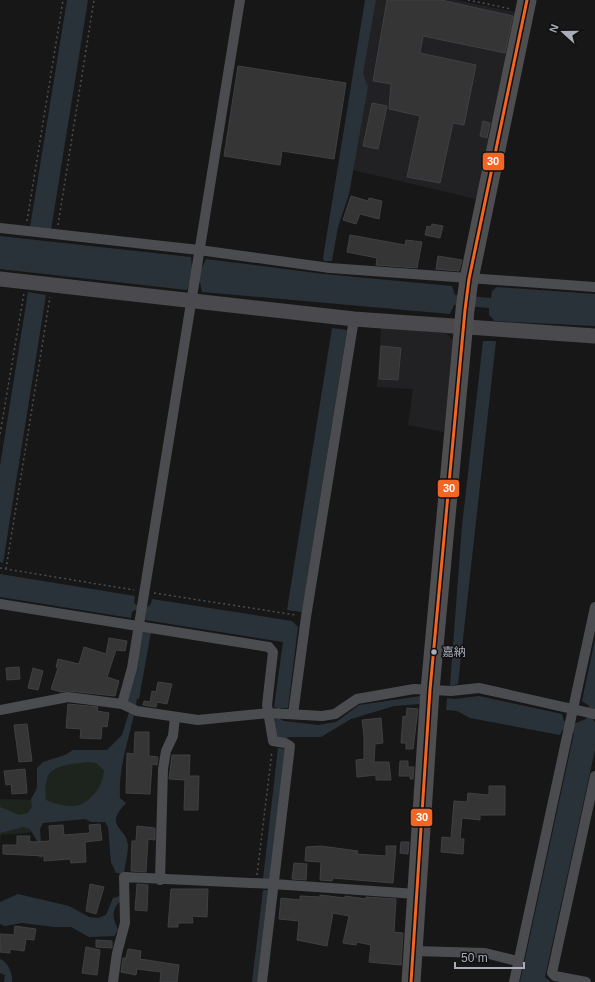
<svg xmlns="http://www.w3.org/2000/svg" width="595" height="982" font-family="Arial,'Noto Sans JP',sans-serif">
<rect width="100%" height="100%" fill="#171717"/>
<path fill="#212123" d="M370 0H456L520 13 480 200 340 167Z
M381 327 446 333 453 340 444 432 408 425 413 389 377 387Z"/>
<path fill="#1d241e" d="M121 754 112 817 39 819 37 832 1 835 0 841V799L36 800 50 763Z"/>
<path fill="#2a3239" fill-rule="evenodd" d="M67 0H88L51 230 30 227Z
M365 0H376L363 73 368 87 349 194 338 227 332 261H324L323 258Z
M0 236 191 257 192 267 202 268 206 259 324 274 452 286 455 295 491 298 492 291 497 287 595 294V326L495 321 489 315V308L454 305 450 314 202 292 200 282 191 280 187 290 0 269Z
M28 292 46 295 3 563 0 562V466Z
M332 328 347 330 302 612 287 610Z
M483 341H496L458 684 450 686 462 526Z
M0 574 135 596 134 602 136 605 147 607 151 604 152 599 292 621 298 627 288 708H280V719L284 721 318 725 336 722 359 705 421 696V704L394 706 351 719 321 737H290L282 739 277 737 275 723 277 708 274 707 283 642 145 620 146 612 135 610 132 612 131 618 0 597Z
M143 631 151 632 139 699H137C132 732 118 763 120 798L126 803C103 827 126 826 128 845 128 854 125 865 124 874L116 873 111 862 108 827 105 822H91L85 819 43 823 40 829 42 858 39 857 40 846 30 829 23 827 0 833V807L19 815 28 813 32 807 31 799 37 788V768L43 762 65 755 73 750H107L122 735 131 706 127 700ZM88 762 96 763 104 770C104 783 94 798 82 804 73 809 54 804 46 800 42 764 59 766 88 762Z
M595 639V712L593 720 595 722V750L545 977 551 982H520L574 733 563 729 560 735 470 718 457 711 446 710 447 698 455 699 479 696 562 714 564 721 576 723 586 719 589 706 582 701Z
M278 748 285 749 270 879H263Z
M263 890H268L257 982H252Z
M18 894 69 906 89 917 98 918 106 915 113 898 120 896 121 900C110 912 113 917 118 930L114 936 89 937 71 927H55L22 923 5 926 0 924V902Z
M0 959C8 962 13 974 12 982H4L5 975 0 973Z"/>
<path fill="#353536" stroke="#3f4043" d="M387 0H441L513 16 505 53 423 36 420 53 476 65 464 125 453 123 440 183 407 177 420 116 389 109 391 84 373 81Z
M238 66 346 83 334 159 282 151 280 165 224 156Z
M372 103 387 106 378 149 363 146Z
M483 121 490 123 487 138 480 136Z
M351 196 368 201 369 198 382 201 379 219 360 214 356 224 343 220Z
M432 224 443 226 440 238 425 235 427 226 431 227Z
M350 235 405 245 406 240 422 242 417 268 376 265 377 258 347 252Z
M438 256 462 260 459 271 436 269Z
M381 346 401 348 398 380 379 379Z
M109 638 127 641 125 651 116 650 107 677 119 681 115 696 69 691 61 692 51 689 58 668 56 667 58 659 79 664 84 647 106 654Z
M19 667 20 679 7 680 6 668Z
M33 668 43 671 38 690 28 688Z
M158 682 172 684 167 704 157 702 156 707 143 705 144 701 150 702 152 691 156 692Z
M68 704 98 707 97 711 109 713 107 727 102 726 101 739 80 738 81 729 66 728Z
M407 708 418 709 413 749H406V743H401L403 716 406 717Z
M381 718 383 743 375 744 374 762H389L391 780H376V775L357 777 356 760 364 759V736L362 720Z
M27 724 32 761 19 762 14 725Z
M135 732H149V756L158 757 157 765 152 764 150 794 126 793 127 753 134 754Z
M172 755H190L189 776H199L198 810H184L185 780 169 779Z
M400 761H408V767H414L413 779H410V776H399Z
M25 769 27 793 12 794 11 784 6 785 4 771Z
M489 786H505V815H480V820L462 818 460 839H464L463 854 441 852 442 837 451 838 454 801 467 802 468 793 489 795Z
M100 824 102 840 85 842 86 862 71 863 70 859 44 861V856L3 854V845H17V836H30L29 841 32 842 50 841 49 826 63 825 64 835 90 833 89 825Z
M137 826 155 828V840L148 839 146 872 131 871 132 841H136Z
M401 842H409L408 854 400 853Z
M321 846 358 851 357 854 386 856V846H396L393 883 333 878 332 881 320 880 321 862 305 861 306 847Z
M294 863 307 864 306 880 292 879Z
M90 884 104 887 96 914 86 911Z
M137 884 148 885 147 911 135 910Z
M171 889H208L207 917 192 916 193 923H178V927H168Z
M320 895 345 898V896L366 899V897L396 899 394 932 403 933 401 965 369 962 371 945 357 942 356 945 343 943 349 916 333 913 327 946 297 940 299 921 279 919 281 898 300 900V896L320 897Z
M15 926 36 929 34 940 26 939 24 951 10 949V953L0 952V934L14 935Z
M96 940 112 941V948L96 947Z
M86 947 100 950 97 975 82 973Z
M128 949 141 951 140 959 179 965 177 982H160L161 972 137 969 136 975 121 972 123 958H126Z"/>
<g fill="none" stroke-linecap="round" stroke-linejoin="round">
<path stroke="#4d4e52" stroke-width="1.5" stroke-dasharray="2 3" stroke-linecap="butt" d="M468 0 511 9
M27 221 63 0
M58 225 94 0
M0 434 24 293
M0 568 134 590
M6 569 50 297
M154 593 296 615
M257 875 272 751"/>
<path stroke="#4b4c50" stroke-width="10" d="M0 228 199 250 330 268 595 287
M0 604 269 647 273 652 267 705 273 741 285 743 290 746 262 982
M122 704 132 668 240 0
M0 710 68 697 122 704 137 711 198 720 268 713 322 716 335 714 357 699 414 689 451 691 479 688 595 714
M293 714 306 617 354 319
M160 880 163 769 166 751 173 736 175 717
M413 951 485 953 517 961
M113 982 117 953 125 923 124 877 273 884 416 894
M514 982 595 607
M586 982 555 976 552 973 595 776"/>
<path stroke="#4a4a4e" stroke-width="15" d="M0 279 354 319 595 336"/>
<path stroke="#4e4e51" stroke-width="19" d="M411 982 430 690 465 310 469 279 527 0"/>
<defs>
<path id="bus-1" d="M411 982 430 690 465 310 469 279 527 0"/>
</defs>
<use href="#bus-1" stroke="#111113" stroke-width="6"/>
<use href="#bus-1" stroke="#f26522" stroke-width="3"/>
</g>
<circle fill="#a8adb8" stroke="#111113" stroke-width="1.5" cx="434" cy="652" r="3.5"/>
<g text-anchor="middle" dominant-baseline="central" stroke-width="3" stroke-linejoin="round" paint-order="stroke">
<g font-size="12" fill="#a8adb8" stroke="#111113" text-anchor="start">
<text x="442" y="652">嘉納</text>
</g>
</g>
<g stroke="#111113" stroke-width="1.5">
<rect x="482" y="152" width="23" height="19" rx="4" fill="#f26522"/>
<rect x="437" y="479" width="23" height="19" rx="4" fill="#f26522"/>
<rect x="410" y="808" width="23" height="19" rx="4" fill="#f26522"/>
</g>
<g font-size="11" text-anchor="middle" font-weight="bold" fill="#fff">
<text x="493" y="165">30</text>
<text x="449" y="492">30</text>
<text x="422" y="821">30</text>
</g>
<g transform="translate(563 32) rotate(291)" stroke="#111113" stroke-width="3" paint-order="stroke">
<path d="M0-3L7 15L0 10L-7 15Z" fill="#a8adb8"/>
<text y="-6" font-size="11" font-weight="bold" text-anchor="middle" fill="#a8adb8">N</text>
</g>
<path d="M455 962v6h69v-6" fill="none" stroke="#a8adb8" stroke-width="2"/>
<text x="461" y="962" font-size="12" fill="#a8adb8" stroke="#111113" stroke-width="3" paint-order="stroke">50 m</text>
</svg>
